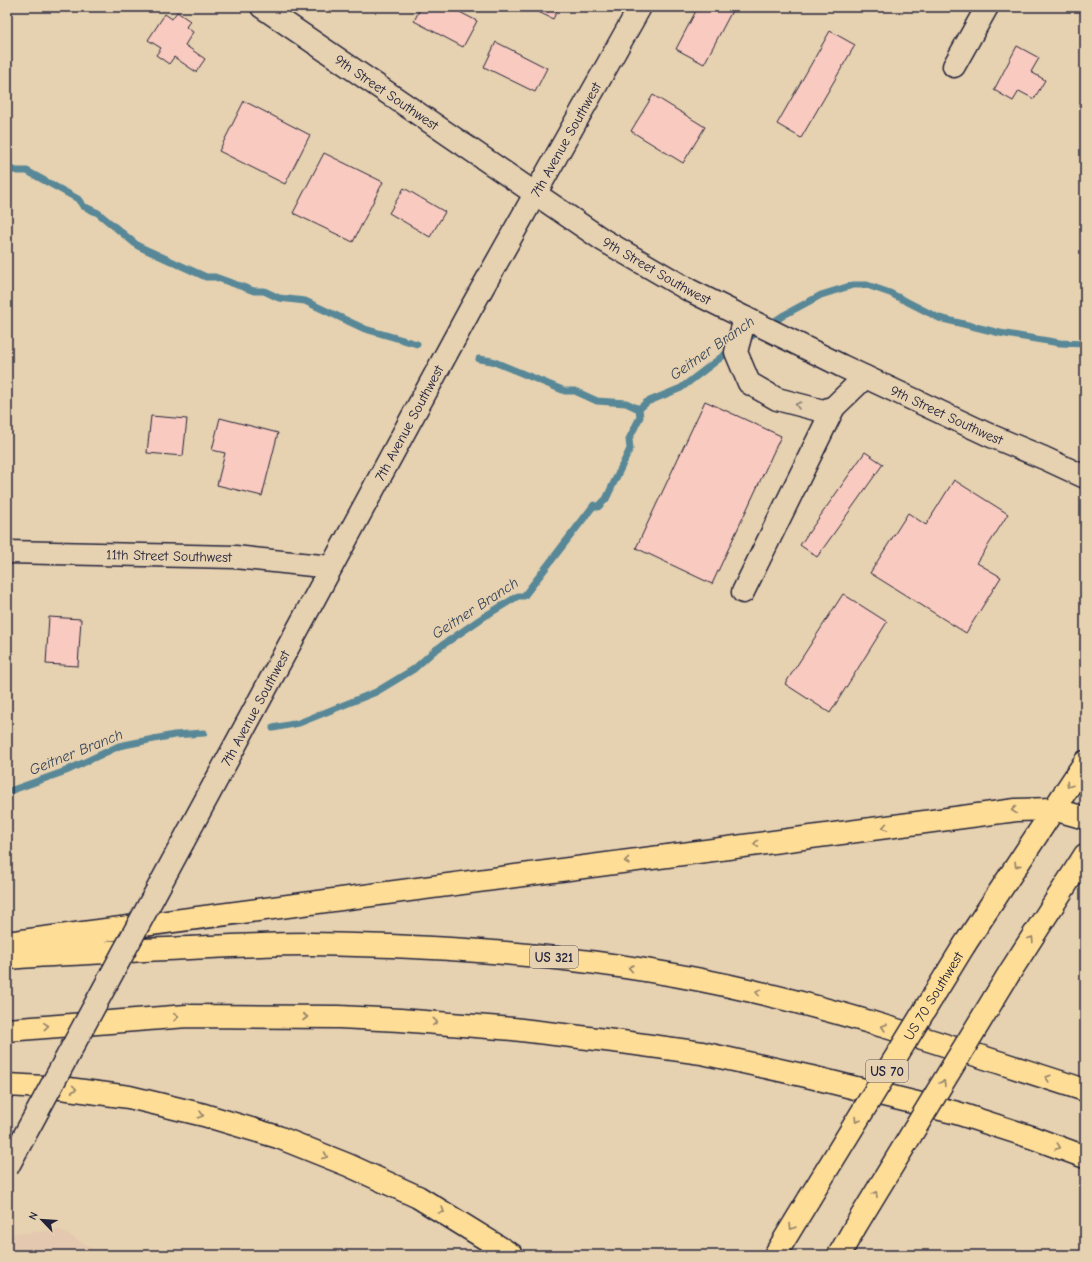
<svg xmlns="http://www.w3.org/2000/svg" width="1092" height="1262" font-family="'Comic Neue',sans-serif">
<rect width="100%" height="100%" fill="#e6d1b0"/>
<filter id="ink" filterUnits="userSpaceOnUse"><feTurbulence type="fractalNoise" baseFrequency=".025" numOctaves="2"/><feDisplacementMap in="SourceGraphic" scale="8" xChannelSelector="R" yChannelSelector="G"/><feConvolveMatrix kernelMatrix="1 2 1 2 8 2 1 2 1" color-interpolation-filters="sRGB"/></filter>
<g filter="url(#ink)">
<path fill="#e4c8af" d="M60 1230 103 1255H7V1241L11 1234Z"/>
<g fill="none" stroke-linecap="round" stroke-linejoin="round">
<path stroke="#588897" stroke-width="7" d="M7 168 17 171H27L78 199 83 206 98 213 138 246 206 277H215L254 291H264L279 298 305 301 365 329 417 344
M744 341 784 315 821 295 853 285H867L890 293 939 318 1000 333 1060 343 1085 344
M479 359 492 361 565 391H575L597 401 626 403 639 409
M639 409 647 402 681 388 732 349
M273 728 299 723 376 692 414 669 434 651 482 618 518 596H524L594 505 598 507 606 499 630 449 629 439 640 417 639 409
M7 792 66 771 119 746 174 735 204 733"/>
</g>
<path fill="#f9cabf" stroke="#22223b" d="M421 7H450L477 21 463 47 414 21Z
M528 7H559L553 19Z
M698 7H734L704 64 676 49Z
M177 12 190 21 186 27 193 32 185 45 205 59 196 72 174 57 169 64 156 55 161 48 148 40 165 14 172 19Z
M830 31 855 45 801 138 777 124Z
M496 42 547 68 535 92 484 67Z
M1017 46 1039 58 1031 72 1045 80 1034 99 1019 91 1013 101 994 90Z
M653 95 705 127 683 163 631 131Z
M244 101 310 135 285 184 219 151Z
M324 153 383 182 353 242 293 213Z
M404 188 445 212 430 237 389 213Z
M705 401 781 436 712 584 636 548Z
M151 416 187 419 183 456 147 453Z
M220 418 278 433 262 496 217 485 225 453 212 450Z
M865 452 883 464 817 557 800 545Z
M954 480 1008 514 977 563 1001 577 966 633 870 573 908 513 926 525Z
M843 594 887 622 830 713 785 684Z
M49 617 81 619 78 666 46 664Z"/>
<g fill="none" stroke-linecap="round" stroke-linejoin="round">
<defs>
<g id="minor">
<path id="s1" d="M262 7 603 240 689 290 842 366 989 435 1044 458 1085 477"/>
<path d="M954 66 987 7"/>
<path d="M745 318 736 352 749 383 777 399 823 411 834 407 865 377"/>
<path id="s2" d="M7 552 235 557 331 567"/>
<path d="M743 592 834 407"/>
<path id="s3" d="M183 842 470 310 640 7"/>
</g>
<path id="major" d="M965 944 1085 762
M1010 972 1085 855
M775 1255 809 1199
M839 1255 855 1227"/>
<path id="highway" d="M7 943 1016 810 1053 809 1085 818
M7 958C53 954 99 953 144 950 199 948 255 944 310 944 458 946 607 957 752 991 865 1017 975 1055 1085 1090
M7 1030 187 1016 339 1017 400 1020 513 1029 622 1042 702 1053 811 1077 957 1113 1031 1137 1085 1157
M7 1085 61 1088 129 1097 204 1115 278 1137 348 1165 418 1197 512 1255"/>
</defs>
<use href="#minor" stroke="#22223b" stroke-width="25"/>
<use href="#major" stroke="#22223b" stroke-width="25"/>
<use href="#highway" stroke="#22223b" stroke-width="25"/>
<use href="#minor" stroke="#e6d1b0" stroke-width="22"/>
<use href="#major" stroke="#fedd96" stroke-width="22"/>
<use href="#highway" stroke="#fedd96" stroke-width="22"/>
<defs>
<path id="minor-bridge" d="M7 1168 183 842"/>
<g id="major-bridge">
<path id="s4" d="M809 1199 965 944"/>
<path d="M855 1227 1010 972"/>
</g>
</defs>
<use href="#minor-bridge" stroke="#22223b" stroke-width="25" stroke-linecap="butt"/>
<use href="#major-bridge" stroke="#22223b" stroke-width="25" stroke-linecap="butt"/>
<use href="#minor-bridge" stroke="#e6d1b0" stroke-width="22"/>
<use href="#major-bridge" stroke="#fedd96" stroke-width="22"/>
</g>
<defs><path id="oneway-chevron" d="M-2-3.5L2.5 0L-2 3.5" fill="none" stroke-width="1.6" stroke-linecap="round" stroke-linejoin="round"/></defs>
<use stroke="#847a76" href="#oneway-chevron" transform="translate(798 405) rotate(-165)"/>
<g stroke="#908068">
<use href="#oneway-chevron" transform="translate(1069 785) rotate(124)"/>
<use href="#oneway-chevron" transform="translate(1014 810) rotate(175)"/>
<use href="#oneway-chevron" transform="translate(885 827) rotate(172)"/>
<use href="#oneway-chevron" transform="translate(756 844) rotate(172)"/>
<use href="#oneway-chevron" transform="translate(627 861) rotate(172)"/>
<use href="#oneway-chevron" transform="translate(1017 865) rotate(123)"/>
<use href="#oneway-chevron" transform="translate(1031 939) rotate(-57)"/>
<use href="#oneway-chevron" transform="translate(631 968) rotate(-171)"/>
<use href="#oneway-chevron" transform="translate(758 992) rotate(-166)"/>
<use href="#oneway-chevron" transform="translate(176 1017) rotate(-4)"/>
<use href="#oneway-chevron" transform="translate(305 1017)"/>
<use href="#oneway-chevron" transform="translate(435 1022) rotate(5)"/>
<use href="#oneway-chevron" transform="translate(46 1026) rotate(-5)"/>
<use href="#oneway-chevron" transform="translate(884 1027) rotate(-163)"/>
<use href="#oneway-chevron" transform="translate(1048 1078) rotate(-163)"/>
<use href="#oneway-chevron" transform="translate(943 1083) rotate(-59)"/>
<use href="#oneway-chevron" transform="translate(74 1089) rotate(7)"/>
<use href="#oneway-chevron" transform="translate(201 1115) rotate(15)"/>
<use href="#oneway-chevron" transform="translate(857 1120) rotate(122)"/>
<use href="#oneway-chevron" transform="translate(1058 1147) rotate(20)"/>
<use href="#oneway-chevron" transform="translate(325 1156) rotate(22)"/>
<use href="#oneway-chevron" transform="translate(875 1194) rotate(-59)"/>
<use href="#oneway-chevron" transform="translate(442 1211) rotate(31)"/>
<use href="#oneway-chevron" transform="translate(792 1227) rotate(121)"/>
</g>
</g>
<g text-anchor="middle" dominant-baseline="central" stroke-width="3" stroke-linejoin="round" paint-order="stroke">
<g fill="#e6d1b0" stroke="#5d565e" stroke-width="1">
<rect x="530" y="946" width="48" height="22" rx="3"/>
<rect x="866" y="1060" width="42" height="22" rx="3"/>
</g>
<g font-size="13" font-weight="bold" fill="#22223b">
<text x="554" y="957">US 321</text>
<text x="887" y="1071">US 70</text>
</g>
<g font-size="14" fill="#22223b" stroke="#e6d1b0">
<text stroke="none"><textPath href="#s1" startOffset="151">9th Street Southwest</textPath></text>
<text stroke="none"><textPath href="#s3" startOffset="800">7th Avenue Southwest</textPath></text>
<text stroke="none"><textPath href="#s1" startOffset="475">9th Street Southwest</textPath></text>
<text stroke="none"><textPath href="#s1" startOffset="799">9th Street Southwest</textPath></text>
<text stroke="none"><textPath href="#s3" startOffset="476">7th Avenue Southwest</textPath></text>
<text stroke="none"><textPath href="#s2" startOffset="162">11th Street Southwest</textPath></text>
<text stroke="none"><textPath href="#s3" startOffset="152">7th Avenue Southwest</textPath></text>
<text stroke="none"><textPath href="#s4" startOffset="238">US 70 Southwest</textPath></text>
</g>
<g font-size="15" font-style="italic" fill="#34445a" stroke="#e6d1b0">
<text transform="translate(712 348) rotate(-35)">Geitner Branch</text>
<text transform="translate(475 608) rotate(-33)">Geitner Branch</text>
<text transform="translate(76 752) rotate(-22)">Geitner Branch</text>
</g>
</g>
<rect width="1092" height="1262" fill="none" stroke="#e6d1b0" stroke-width="24"/>
<rect x="12" y="12" width="1068" height="1238" fill="none" stroke="#22223b" stroke-width="1.5" filter="url(#ink)"/>
<g transform="translate(42 1220) rotate(295)" stroke="#e6d1b0" stroke-width="3" paint-order="stroke">
<path d="M0-3L7 15L0 10L-7 15Z" fill="#22223b"/>
<text y="-6" font-size="11" font-weight="bold" text-anchor="middle" fill="#22223b">N</text>
</g>
</svg>
